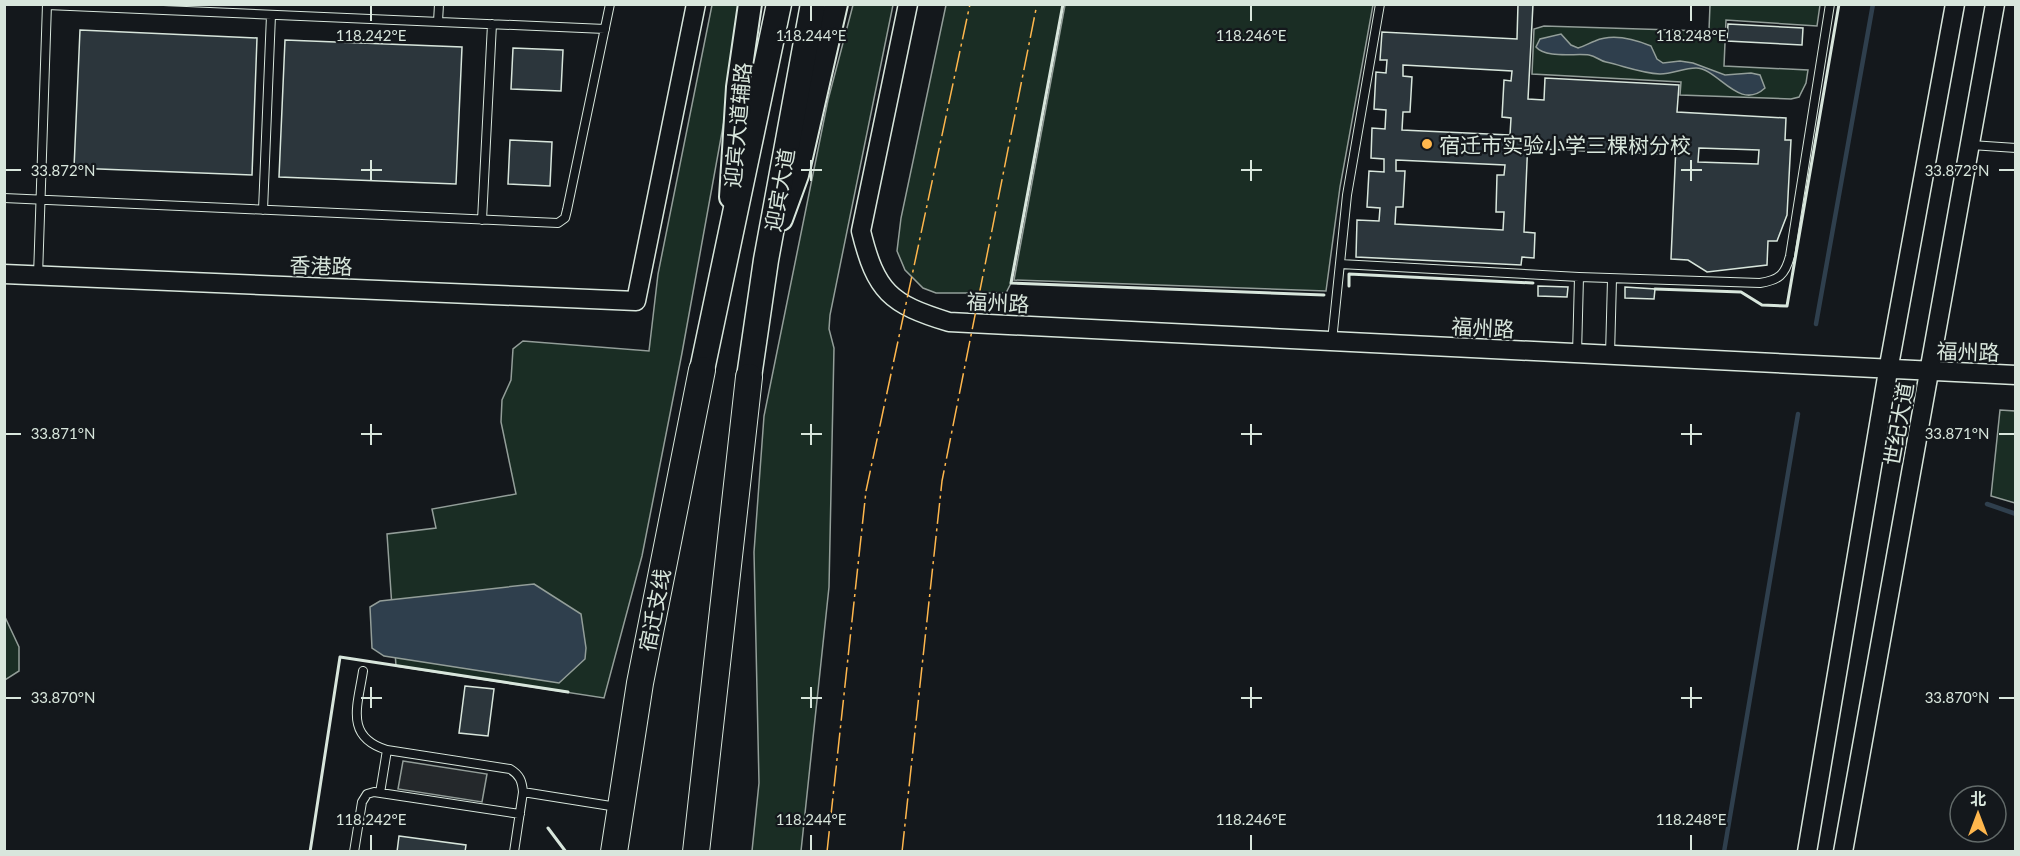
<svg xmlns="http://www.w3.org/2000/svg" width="2020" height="856" font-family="Lato,'Noto Sans SC',sans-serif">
<rect width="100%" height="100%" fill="#14181c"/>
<path fill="#1a2d24" stroke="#939e99" stroke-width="1.5" d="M712 5H745L682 353 642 556 604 698 396 666 387 534 436 528 432 509 516 494 501 422 502 400 511 380 513 349 523 341 649 351 658 274Z
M853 5H893L830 315 829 329 834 348 829 587 801 851H752L759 783 754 552 764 416 828 100Z
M946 5H1063L1011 283 1006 293H936L923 288 905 270 897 251 901 218Z
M1065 5H1373L1340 187 1326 291 1014 280Z
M1710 5H1820L1817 26 1726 20 1724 66 1808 70 1806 83 1799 97 1791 99 1680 95 1681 82 1532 74 1534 29 1544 26 1705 31 1709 30Z
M2000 410 2015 411V503L1991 496Z
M5 617 19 647V671L5 680Z"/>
<path fill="#24282b" stroke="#939e99" stroke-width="1.5" d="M403 761 487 774 482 802 398 789Z"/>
<path fill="#2f3f4d" stroke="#939e99" stroke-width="1.5" d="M1561 34 1571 45 1578 48C1585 46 1589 43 1595 41 1613 33 1634 39 1651 46L1657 59 1663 63 1680 61 1693 63 1725 75 1751 73 1760 75 1765 88C1739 112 1718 68 1696 68 1683 68 1673 74 1660 74 1641 73 1624 66 1606 62 1600 61 1596 56 1589 55 1576 53 1546 59 1536 47L1540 39Z
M534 584 581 614 586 648 585 659 559 683 384 656 372 648 370 607 380 601Z"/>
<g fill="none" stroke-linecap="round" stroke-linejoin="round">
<path stroke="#2f3f4d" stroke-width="4.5" d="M1816 324 1873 4
M1987 504 2016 514
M1724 852 1798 414"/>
</g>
<path fill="#2c363c" stroke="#d8e6dc" stroke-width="1.5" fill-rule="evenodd" d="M1518 4H1533L1528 99 1544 100 1545 78 1679 85 1677 112 1786 118 1785 140H1791L1787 215 1777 241H1768L1767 265 1707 272 1688 260 1671 259 1676 145 1660 144 1659 154 1540 149 1541 139H1528L1524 232 1535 233 1534 258 1522 257 1521 265 1356 257 1357 220 1379 221 1380 208 1367 207 1369 171 1384 172V159L1371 158 1372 128 1385 129 1386 110 1374 109 1376 72 1386 73 1387 60H1380L1382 32 1517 39ZM1403 65 1512 71 1511 81 1504 80 1502 117 1511 118 1510 135 1402 130 1403 112H1410L1412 77 1403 76ZM1699 148 1759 150 1758 164 1698 162ZM1396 160 1505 165 1504 175H1497L1496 212H1504L1503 230 1395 224 1396 207H1403L1405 171H1396Z
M1728 24 1803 28 1802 45 1727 41Z
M80 30 257 38 252 175 74 168Z
M285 40 462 47 456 184 279 177Z
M513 48 563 50 561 91 511 89Z
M510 140 552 142 550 186 508 184Z
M1538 286 1568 287 1567 297 1538 296Z
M1625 287 1655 289 1654 299 1625 298Z
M465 686 494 689 488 736 459 733Z
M399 836 466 845 465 852H397Z"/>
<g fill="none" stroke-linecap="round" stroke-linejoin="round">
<defs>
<path id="service" d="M47 5 605 29
M438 22 439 4
M1971 145 2016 148
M4 198 558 223 565 218 567 210 610 4
M263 210 271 15
M482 220 492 24
M1340 264 1579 277 1760 283C1779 280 1785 275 1790 256L1830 4
M38 276 47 4
M1332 341 1347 195 1380 4
M1577 354 1579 277
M1610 355 1612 279
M363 671C358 705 344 737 387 750
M380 793 387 750 510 769C520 775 522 781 523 792
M354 852 362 802 367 794 374 792 520 814
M514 852 523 792 617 807"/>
<path id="tertiary" d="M908 4 861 231C876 292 890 304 949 322L2016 375
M4 274 636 301 696 4
M1807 852 1888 371 1955 4
M1843 852 1995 4"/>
<path id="primary" d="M731 197 738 87 750 4
M781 219 797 175 836 4"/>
<path id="trunk" d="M702 370 779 4
M749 377 766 260 813 4"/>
<path id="motorway" d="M614 852 640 683 702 370
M696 852 749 377"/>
</defs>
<use href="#service" stroke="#d8e6dc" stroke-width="10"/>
<use href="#tertiary" stroke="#d8e6dc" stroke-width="21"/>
<use href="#primary" stroke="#d8e6dc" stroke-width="26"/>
<use href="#trunk" stroke="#d8e6dc" stroke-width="27"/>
<use href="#motorway" stroke="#d8e6dc" stroke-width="28"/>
<use href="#service" stroke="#14181c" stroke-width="8"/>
<use href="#tertiary" stroke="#14181c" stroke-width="18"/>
<use href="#primary" stroke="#14181c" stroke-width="22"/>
<use href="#trunk" stroke="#14181c" stroke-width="24"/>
<use href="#motorway" stroke="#14181c" stroke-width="26"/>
<path stroke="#d8e6dc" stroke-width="3" d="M1063 4 1011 283 1324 295
M1349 286V274L1533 283
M1655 289 1741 292 1762 305 1787 306 1839 4
M548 828 566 852
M310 852 340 657 568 692"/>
<path stroke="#ffb74d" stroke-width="1.5" stroke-dasharray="21 4.5 3 4.5" stroke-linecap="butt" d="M827 852 866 491 970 4
M902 852 942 481 1037 4"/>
</g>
<path fill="none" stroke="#d8e6dc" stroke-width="2" d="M371 6V21M811 6V21M1251 6V21M1691 6V21M371 160V181M811 160V181M1251 160V181M1691 160V181M6 170H21M361 170H382M801 170H822M1241 170H1262M1681 170H1702M1999 170H2014M371 424V445M811 424V445M1251 424V445M1691 424V445M6 434H21M361 434H382M801 434H822M1241 434H1262M1681 434H1702M1999 434H2014M371 687V708M811 687V708M1251 687V708M1691 687V708M6 698H21M361 698H382M801 698H822M1241 698H1262M1681 698H1702M1999 698H2014M371 835V850M811 835V850M1251 835V850M1691 835V850"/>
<circle fill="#ffb74d" stroke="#14181c" stroke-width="2" cx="1427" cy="144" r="6"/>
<g text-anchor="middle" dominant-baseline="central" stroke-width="4.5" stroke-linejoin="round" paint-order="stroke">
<g font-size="21" fill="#d8e6dc" stroke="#14181c">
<text transform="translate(737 125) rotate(-85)">迎宾大道辅路</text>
<text transform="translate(779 190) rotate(-80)">迎宾大道</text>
<text transform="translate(321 265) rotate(2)">香港路</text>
<text transform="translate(998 302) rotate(3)">福州路</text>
<text transform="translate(1483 327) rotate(3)">福州路</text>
<text transform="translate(1968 351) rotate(2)">福州路</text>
<text transform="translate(1898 424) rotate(-80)">世纪大道</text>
<text transform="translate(654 610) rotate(-79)">宿迁支线</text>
</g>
<g font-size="21" fill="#d8e6dc" stroke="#14181c" text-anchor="start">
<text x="1439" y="144">宿迁市实验小学三棵树分校</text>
</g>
</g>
<g font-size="15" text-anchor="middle" fill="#d8e6dc" stroke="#14181c" stroke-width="4.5" stroke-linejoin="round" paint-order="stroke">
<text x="371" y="41">118.242°E</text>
<text x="811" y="41">118.244°E</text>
<text x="1251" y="41">118.246°E</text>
<text x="1691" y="41">118.248°E</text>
<text x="63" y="176">33.872°N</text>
<text x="1957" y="176">33.872°N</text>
<text x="63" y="439">33.871°N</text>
<text x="1957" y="439">33.871°N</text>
<text x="63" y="703">33.870°N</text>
<text x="1957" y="703">33.870°N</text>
<text x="371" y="825">118.242°E</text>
<text x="811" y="825">118.244°E</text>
<text x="1251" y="825">118.246°E</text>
<text x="1691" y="825">118.248°E</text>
</g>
<rect width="2020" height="856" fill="none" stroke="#d8e6dc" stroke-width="12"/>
<g transform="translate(1978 814)"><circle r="28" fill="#14181c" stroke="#626a69" stroke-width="1.5"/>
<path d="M0-4.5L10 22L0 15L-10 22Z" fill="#ffb74d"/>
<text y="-9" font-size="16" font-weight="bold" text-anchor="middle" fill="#d8e6dc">北</text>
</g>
</svg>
